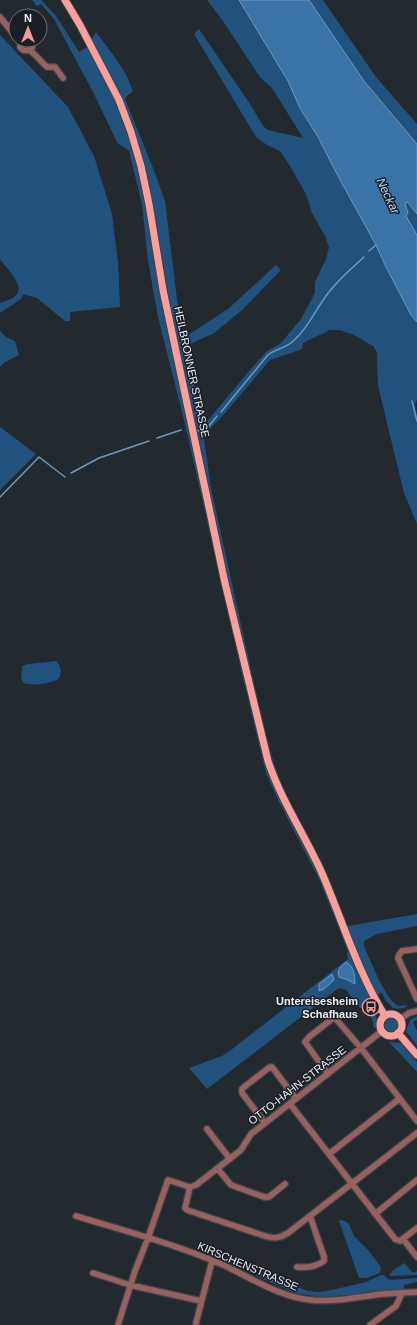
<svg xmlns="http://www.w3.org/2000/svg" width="417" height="1325" font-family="Arial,sans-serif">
<rect width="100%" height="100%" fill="#22292f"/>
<path fill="#21527e" d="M32 0H41L56 16 79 52 87 47 96 32C109 50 126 69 133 91L127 96 125 99 155 173 165 201 181 332 182 336 188 335 228 309 276 265 281 270 241 311 214 333 186 346 202 424 204 425 250 370 267 351 280 344 301 319 315 293V282L326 259 329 247 325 236 312 213 306 194 287 161 280 151 267 145 256 137 194 34 199 29 250 104 263 126 268 130 303 138 272 88 260 77 223 21 207 0H239L288 81 300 108 318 137 338 176 376 245 385 265 411 315 417 322V399L415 405 417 415V524L404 493 378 386 377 352 373 346 354 335 339 330H330L303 343 302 349 294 352 270 360 226 412 209 430 204 439 211 488 262 720 274 764 284 791 321 862 348 926 417 914V926L377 934 364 941V946C370 959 385 999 397 1005 400 1007 403 1005 406 1005L407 1007 399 1009 393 1008 386 1001 381 992 370 1002 377 1020V1026L374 1029 372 1018 363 1008H360L346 990 340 988 336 990 207 1089 189 1068 222 1056 231 1050 348 959 347 953 348 951 319 879 278 800 266 773 244 682 185 424 158 317 148 261 142 204 129 151C125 147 121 147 117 142L93 92 54 19 41 4 37 6Z
M309 0H323L376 77 417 124V144L364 81Z
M0 35 68 107 94 156 112 214 118 262 120 307 70 312V321H65L37 298 23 294 21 299 0 313V303C5 301 14 299 17 294 24 284 5 267 0 259Z
M406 202 417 214V235L406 216 408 213 405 204Z
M0 331 6 337 15 341 19 355 5 362 0 367Z
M0 427 36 454 0 490Z
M56 661C61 666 62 672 59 679 48 684 35 686 24 683L21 679 22 666 28 664Z
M417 1016V1020L413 1022 417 1031V1046L406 1031 410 1020Z
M383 1025a8 8 0 1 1 16 0a8 8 0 1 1-16 0Z
M389 1042 401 1043 417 1062V1072Z
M340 1220 345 1221 349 1224 354 1236 368 1250 381 1267 380 1273 367 1278H359L339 1221Z
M404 1263 413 1273 417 1271V1275L391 1276 389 1274 392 1272V1271Z
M258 1272 308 1291 319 1292 332 1290 366 1282 381 1275H384L388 1279 391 1280 417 1278V1282L404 1285V1291L320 1297 295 1293 256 1276Z"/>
<path fill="#3973a7" stroke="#6f98be" d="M239 0H309L364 81 417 144V214L407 202 405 204 408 213 406 216 417 235V322L411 315 385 265 376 245 338 176 318 137 300 108 288 81Z
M346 962C354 966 355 976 355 984L348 980 339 977C337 969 340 967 346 962Z
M332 974 334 980 324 989 319 991V984Z"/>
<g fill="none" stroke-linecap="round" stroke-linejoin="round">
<path stroke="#6f98be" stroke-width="1.5" d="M369 251 376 245
M412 401 417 421
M221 412 267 356C274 349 284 349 292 342 308 329 316 308 329 292 339 279 352 268 364 257
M198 431 208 427 217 416
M157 438 181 430
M71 473 99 458 149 441
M0 497 39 457 65 477"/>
<defs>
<path id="minor" d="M0 17 16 37
M21 40 20 47C23 51 28 52 32 48L33 43 32 40
M30 50 47 67H55L63 78
M417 949 402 951 399 955 398 958 417 999
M400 1019 409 1013 417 1011
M328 1074 305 1042 309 1037 332 1019 335 1018 361 1048 417 1121
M290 1104 395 1239 400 1241 417 1228
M265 1123 242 1093V1089L244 1087 270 1067H272L296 1099
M207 1129 230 1159
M329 1154 399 1099
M218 1169 231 1185 264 1197H269L285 1184
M190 1187 185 1208 187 1210 265 1236C274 1239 280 1238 288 1233L417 1133
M190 1187 196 1185 241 1150 251 1134 382 1031
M375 1214 417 1180
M76 1216C125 1231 174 1244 221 1264 248 1276 281 1298 311 1300 332 1302 354 1298 374 1295 389 1293 403 1293 417 1292
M403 1239 417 1257
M297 1267C307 1268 317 1266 324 1261V1257L310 1216
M93 1273 130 1285 201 1301
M196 1323 212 1261
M118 1325 135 1271 148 1238 168 1180 190 1187
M370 1325 396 1306 402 1293"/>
<path id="major" d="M65 0 80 25 119 100 131 132 141 166 149 204 163 290 225 583 268 761C281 800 304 834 321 871 342 919 357 971 385 1016
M380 1025a11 11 0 1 1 22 0a11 11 0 1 1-22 0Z
M398 1033 417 1055"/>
</defs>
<use href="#minor" stroke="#3e454b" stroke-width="8"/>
<use href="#major" stroke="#3e454b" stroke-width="9"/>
<use href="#minor" stroke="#98605e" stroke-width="5.5"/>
<use href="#major" stroke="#fb9f9b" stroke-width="7"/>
</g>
<defs>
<symbol id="bus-ring" viewBox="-11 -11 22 22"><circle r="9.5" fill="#191f25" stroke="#f59b98" stroke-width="1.5"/><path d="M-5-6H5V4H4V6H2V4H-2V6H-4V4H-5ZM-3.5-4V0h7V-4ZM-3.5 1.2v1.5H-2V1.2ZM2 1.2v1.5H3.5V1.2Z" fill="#f59b98"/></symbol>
</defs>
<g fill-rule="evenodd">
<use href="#bus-ring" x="361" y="997" width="20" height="20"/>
</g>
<g text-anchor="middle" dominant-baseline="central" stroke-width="3" stroke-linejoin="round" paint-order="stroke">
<g font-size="11" fill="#ecf0f4" stroke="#191f25">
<text transform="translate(192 372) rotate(78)">HEILBRONNER STRASSE</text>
<text transform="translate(297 1085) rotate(-38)">OTTO-HAHN-STRASSE</text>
<text transform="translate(248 1266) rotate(23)">KIRSCHENSTRASSE</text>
</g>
<g font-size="11" font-weight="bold" fill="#ecf0f4" stroke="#191f25" text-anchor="end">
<text x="358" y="1001">Untereisesheim<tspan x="358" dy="13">Schafhaus</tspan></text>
</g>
<g font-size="12" font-style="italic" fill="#bad9f7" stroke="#191f25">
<text transform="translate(388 196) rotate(65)">Neckar</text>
</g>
</g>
<g transform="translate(28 28)"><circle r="19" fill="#191f25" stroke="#6d7378"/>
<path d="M0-3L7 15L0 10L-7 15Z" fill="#f59b98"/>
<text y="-6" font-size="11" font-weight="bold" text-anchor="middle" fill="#ecf0f4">N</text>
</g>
</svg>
